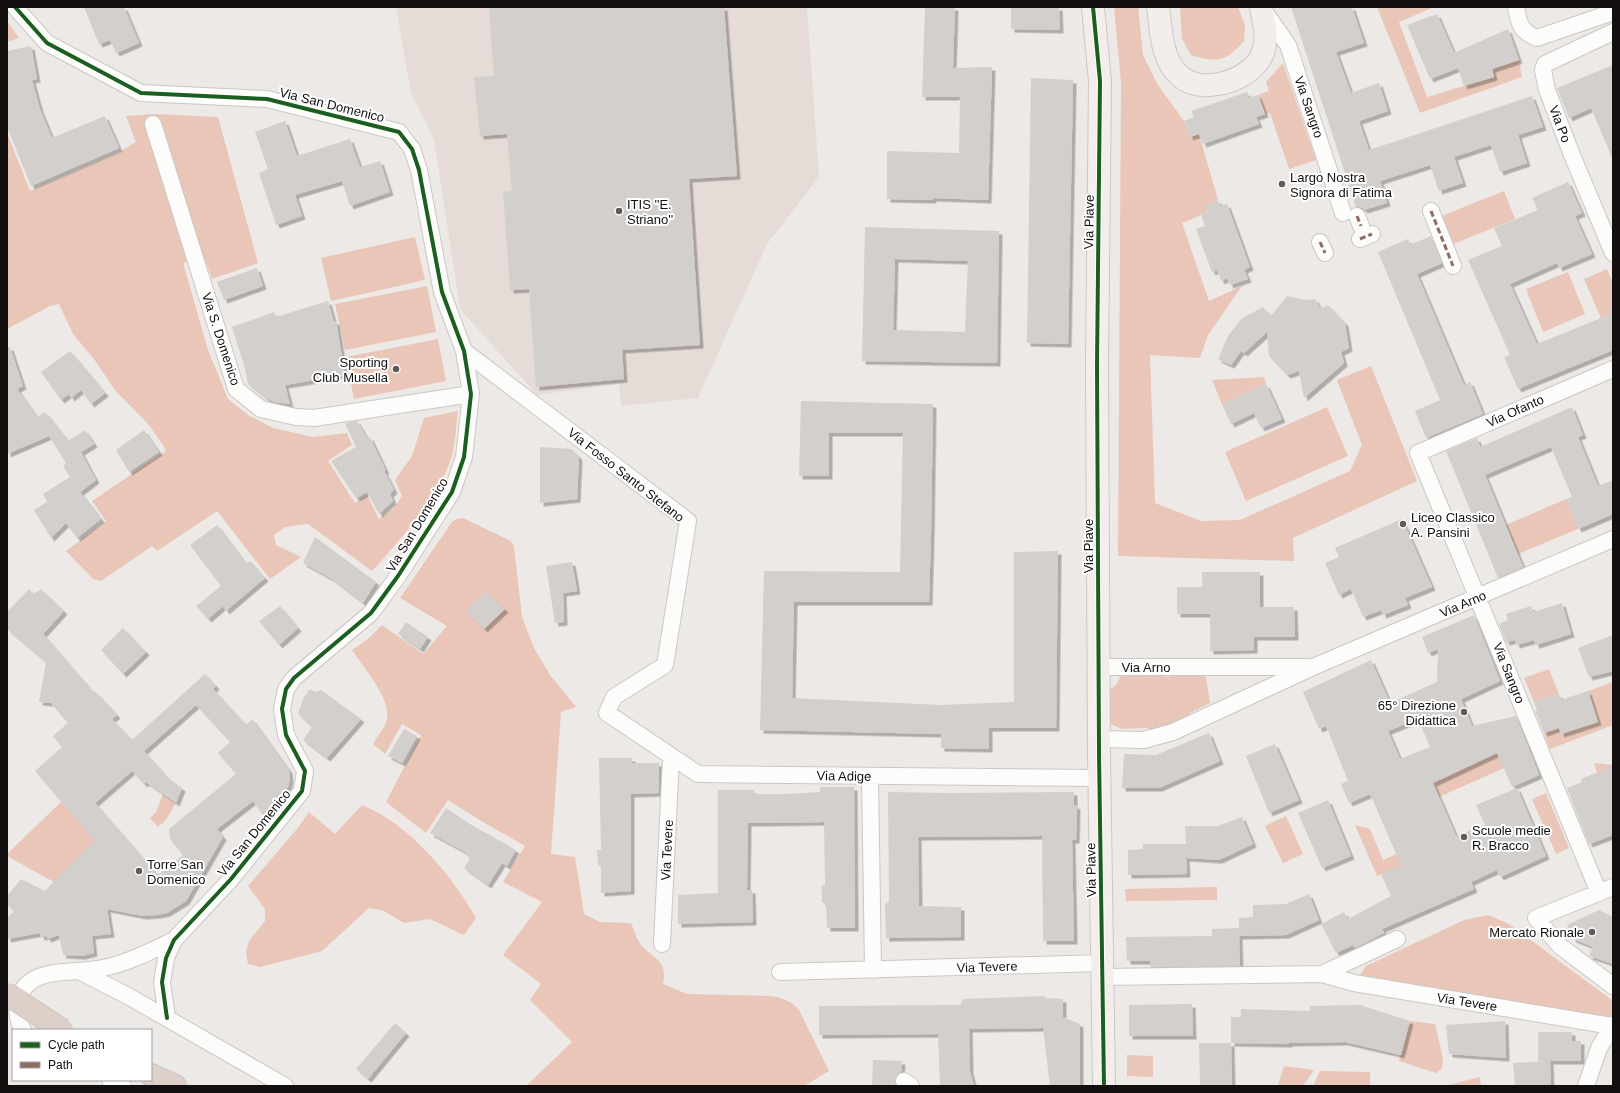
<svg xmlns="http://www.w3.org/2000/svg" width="1620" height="1093" font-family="Helvetica,sans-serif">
<defs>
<filter id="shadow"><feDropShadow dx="3.5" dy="3.5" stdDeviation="0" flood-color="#0004"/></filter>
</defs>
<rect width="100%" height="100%" fill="#ede9e7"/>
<path fill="#e5dbd7" d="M396 7H807L819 177 767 244 698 398 621 406 619 384 537 395 460 309 434 139 411 93Z"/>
<path fill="#e9c6b7" d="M1114 7H1138L1143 55 1158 85 1184 121 1190 137 1199 134 1218 200 1205 205 1208 212 1182 223 1209 301 1242 286 1208 335 1200 358 1150 355 1155 503 1201 521 1240 520 1350 471 1362 445 1337 380 1371 366 1417 481 1293 538 1294 561 1118 556 1121 83Z
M1180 7H1238L1245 25 1244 41C1225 62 1218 63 1191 55L1182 39Z
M1377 7H1434L1399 22 1427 97 1494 77 1492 69 1519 60 1522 77 1420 113Z
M7 21 19 38 7 42Z
M1283 63 1316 160 1289 169 1270 113 1265 114 1258 95 1269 91 1266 82Z
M155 114 218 117 258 263 212 279 205 259 183 263 208 350 228 399 248 415 273 428 313 437 347 433 352 445 328 461 355 503 367 495 379 519 393 509 402 496 395 480 412 456 424 418 458 411C456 426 455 450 450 462 436 499 399 542 372 571L308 524 285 527 274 535 276 545 301 557 270 579 217 511 157 551 152 546 101 581 93 579 66 551 106 521 92 501 166 451 165 448 149 425 115 390 94 359 73 334 59 304 50 306 7 329V133L30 191 118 153 136 142 126 116Z
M1504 191 1515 219 1451 245 1439 217Z
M415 237 425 280 331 301 321 258Z
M1607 269 1613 284V313L1601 318 1584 279Z
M1568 272 1585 314 1543 332 1526 289Z
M427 286 436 332 345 350 335 304Z
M438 339 446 381 354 399 346 357Z
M1264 377 1266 384 1222 404 1212 380Z
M1327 407 1348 456 1246 501 1225 452Z
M1566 499 1578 529 1518 554 1506 525Z
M463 518 511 541 514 547 522 617 534 648 550 675 576 707 561 712 551 854 575 857 584 914 600 922 631 923C634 930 637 940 642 946 655 960 668 961 663 984L687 994 771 996C782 998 792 1001 799 1010L829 1071 804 1086H526L572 1042 530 1000 541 984 503 955 542 902 503 882 525 846 483 822 448 800 426 833 386 802 421 735 402 724 385 754 373 744C376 738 386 726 387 719 391 698 363 667 352 650L367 640 382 625 423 654 447 626 400 598 452 522 457 519Z
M1124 669 1168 677 1189 670 1206 677 1210 703 1190 713 1182 727 1159 732 1146 728 1122 729 1104 721 1102 696 1117 684Z
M1549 669 1559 694 1534 702 1524 678Z
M1613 682V725L1550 749 1544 733 1559 728 1561 734 1598 722 1588 691Z
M1497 753 1504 768 1439 797 1433 783Z
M1594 763 1613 765V775L1597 772Z
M1546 793 1569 848 1556 854 1532 799Z
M163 794 176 803 165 821 158 827 150 818 156 812Z
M61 802 139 890 54 882 7 856V854Z
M362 805C409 824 451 874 476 918L464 935 430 919 404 923 382 910 369 908 322 951 260 967 248 964 246 952 249 941 265 921V909L248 886 297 829 309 812 335 834Z
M1286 816 1303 854 1283 863 1265 826Z
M1355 825 1370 829 1383 860 1419 844 1427 864 1395 868 1377 876Z
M1217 887V900L1126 901 1125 889Z
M1488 915 1509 924 1613 1001V1013L1609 1018 1360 975 1366 966 1464 920Z
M1410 1021 1435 1024 1443 1059 1442 1068 1436 1073 1399 1061Z
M1127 1055 1153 1056V1077L1127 1076Z
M1284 1066 1314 1070 1303 1086H1272L1278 1085Z
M1320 1071 1370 1072V1086H1313Z
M1480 1077 1481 1086H1444Z"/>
<path fill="#d2cfcd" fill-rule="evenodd" filter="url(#shadow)" d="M84 7H124L139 43 116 53 110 40 99 44Z
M489 7H724L737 176 689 179 700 345 622 350 624 379 536 387 529 289 510 290 503 192 512 191 507 134 480 136 474 77 494 76Z
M925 7H955L953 68 992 67 988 200 933 198V200L887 199V151L959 153 960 97H922Z
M1011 7H1059L1060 30 1011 29Z
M1291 7H1352L1364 43 1336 52 1351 93 1379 83 1388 111 1359 121 1369 150 1532 96 1543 127 1518 135 1527 163 1500 172 1491 145 1454 157 1463 183 1439 191 1430 165 1380 181 1387 203 1364 210 1363 208 1356 207Z
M1437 14 1454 53 1508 29 1519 60 1492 69 1494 77 1464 86 1458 68 1430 79 1407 25Z
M31 46 37 79 32 80 40 109 52 138 105 116 119 148 31 186 7 127V51Z
M1613 65V160L1591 108 1569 118 1557 88Z
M1031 78 1073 80 1068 344 1027 343Z
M1247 92 1249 98 1258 95 1265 114 1256 117 1259 124 1203 144 1199 134 1190 137 1184 121 1194 117 1191 111Z
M285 121 297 156 350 139 360 167 380 161 390 192 350 206 342 181 295 195 302 216 276 225 259 173 268 169 255 132Z
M1568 182 1582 213 1575 216 1592 254 1559 268 1557 263 1510 284 1537 344 1613 313V350L1518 389 1504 357 1510 355 1468 260 1502 246 1494 228 1538 210 1532 198Z
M1218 200 1220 206 1227 204 1250 267 1244 270 1248 279 1230 285 1227 278 1221 281 1217 270 1212 272 1196 229 1205 226 1201 215 1208 212 1205 205Z
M865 227 999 231 997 363 862 361ZM895 259 968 261 965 332 893 330Z
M1431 236 1442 263 1417 274 1464 385 1470 382 1483 414 1426 438 1415 411 1440 400 1378 252 1408 239 1410 245Z
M257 268 263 286 224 300 217 282Z
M1287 296 1305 300 1315 299 1320 309 1328 305 1345 323 1349 348 1341 352 1344 363 1304 398 1299 371 1287 375 1269 356 1267 332 1244 353 1241 351 1231 365 1218 359 1228 336 1241 319 1263 307 1271 316Z
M328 301 334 322 336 321 345 375 285 385 290 404 275 402 266 398 248 384 244 365 232 327 274 312 276 317Z
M7 347H10L23 386 17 389 37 417 45 412 68 441 85 430 94 444 81 452 96 480 80 492 101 519 77 538 66 523 51 538 34 510 47 502 43 494 70 477 63 466 66 463 49 436 7 454Z
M70 351 105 393 91 404 81 390 71 398 69 394 61 400 41 372Z
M1266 384 1282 419 1261 428 1254 413 1231 424 1222 404Z
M801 401 933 404 931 535 929 602H794L792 698 941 705 1014 702V552L1058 551 1056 728H989V749L941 748V734L760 730 764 571 900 572 903 433H829V476H799Z
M1572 407 1583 435 1578 437 1598 486 1613 480V514L1578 529 1566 499 1572 497 1551 447 1485 475 1523 567 1498 578 1446 451 1477 438 1480 447Z
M357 421 367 438 370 437 386 471H384L394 490 390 494 393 501 379 514 367 492 356 498 331 461 356 447 345 423Z
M144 430 159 452 129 472 116 450Z
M540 447 572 449 579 457 577 499 540 503Z
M1402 519 1432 587 1405 598 1408 605 1383 615 1381 610 1363 617 1351 589 1339 595 1325 563 1339 557 1335 548Z
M217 525 246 564 250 561 265 578 226 611 223 606 208 619 196 606 221 586 190 545Z
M315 537 376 582 363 603 332 579 303 563Z
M572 562 577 591 563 593 564 622 555 623 546 566Z
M1202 572H1260V607H1294L1295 637H1254V650L1210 651V614H1177V587H1202Z
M29 589 34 594 41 589 64 611 43 634 94 693 95 691 117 715 112 719 132 740 205 674 216 686 213 689 246 725 252 719 289 770 290 779 288 787 264 817 253 801 217 829 223 837 186 901 167 913 157 915 143 916 107 909 111 934 92 936 94 953 82 956 63 955 59 935 47 939V936L41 937 40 933 7 939V918L14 911 7 904V896L21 879 45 891 94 840 35 771 62 747 53 736 68 723 51 703 39 702 46 662 7 629V612ZM196 705 230 742 218 753 236 774 169 829 170 839 183 855 158 875 95 803 132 771 144 784 146 782 176 803 182 788 169 779 144 751Z
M485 591 505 609 484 629 466 611Z
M1562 603 1571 634 1536 645 1534 640 1516 645 1515 640 1506 642 1499 624 1508 620 1506 614 1531 606 1533 612Z
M280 606 298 628 279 645 259 621Z
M1474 615 1500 681 1461 699 1472 726 1516 716 1539 775 1512 787 1497 753 1433 783 1456 836 1485 825 1476 805 1517 788 1546 856 1500 877 1497 870 1471 882 1474 889 1382 929 1384 933 1355 948 1353 945 1336 953 1321 924 1344 912 1348 919 1391 896 1381 874 1401 865 1370 794 1349 803 1341 784 1348 781 1326 726 1319 729 1303 692 1371 660 1390 703 1437 682 1438 649 1428 653 1422 637ZM1418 719 1430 747 1400 759 1388 731Z
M406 622 428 637 420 649 398 634Z
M123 628 146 652 123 674 101 650Z
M1613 635V671L1589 677 1578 648Z
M310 689 315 692 321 690 361 719 327 758 303 740 312 727 298 714 303 699Z
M1588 691 1598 722 1561 734 1559 728 1544 733 1535 711H1537L1534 702 1559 694 1561 700Z
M404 729 417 736 402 763 388 756Z
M1209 733 1220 761 1159 788H1122L1124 754 1156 755Z
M1275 744 1299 800 1269 813 1246 756Z
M599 758H632V763H659V793L631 794V891L601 893V866L598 865 597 850H601Z
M1613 766V835L1589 844 1567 788 1582 782 1581 779Z
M820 787H854L855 928H827L826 903H822V885H825L824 822 748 823 747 890H752L753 922 678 924V895L718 893V790H754V794H785L820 792Z
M888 792 947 793 1074 792V805L1077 806 1076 840H1072L1074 941H1043L1042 836 918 837 919 906 961 907V937L886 938 885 904 889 902Z
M1328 800 1351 856 1322 868 1298 813Z
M446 808 470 824 516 850 507 866 502 863 488 885 464 868 470 858 466 855 467 853 430 833Z
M1242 817 1253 844 1219 860 1186 858 1187 874 1128 875V850L1143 849V844H1186L1185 826H1218Z
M1309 894 1319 920 1286 935 1239 936 1240 966 1150 967V961H1127L1126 937 1212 936V929L1239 928V918L1253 917V905L1286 904Z
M1599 910 1613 917V964L1589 956 1593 947 1573 939 1567 925Z
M1044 996 1046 998 1063 999V1017L1080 1024V1086H1050L1043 1028 969 1029 970 1071 974 1086H940L938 1034 819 1035V1006L960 1005 963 999Z
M1192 1004 1193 1036H1129V1005Z
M1360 1005 1410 1021 1401 1055 1345 1042 1289 1043 1288 1044 1231 1043V1017H1241V1009L1310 1011V1006Z
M1505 1021 1506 1058 1449 1054 1446 1025Z
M395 1023 406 1033 368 1079 356 1069Z
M1538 1032H1572V1041H1581V1061H1538Z
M1199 1043H1231L1232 1086H1200Z
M873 1060 902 1061 901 1072 897 1075 895 1080 896 1086H872Z
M1550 1061 1551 1086H1515L1513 1063Z"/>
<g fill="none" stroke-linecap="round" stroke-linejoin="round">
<defs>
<path id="street" d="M15 7 47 43 141 93 267 99 399 132 412 149 419 170 442 292 464 351 471 394 464 457 452 492 398 576 371 613 294 678 286 689 282 709 286 735 305 771 302 791 231 879 174 940 166 958 162 982 167 1018
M1516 7C1519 24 1520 31 1537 38L1613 12
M1264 11 1288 45 1343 213
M1613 32 1545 64 1543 70 1547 90 1572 155 1613 253
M153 124 236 389 261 409 296 417 314 418 471 394
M1431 211 1453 266
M1357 216 1361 226
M1360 239 1372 234
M1320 242 1325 253
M464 351 688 521 665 665 614 697 607 713 698 774 1100 778
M1099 667H1307
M1099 739 1144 740 1173 732 1313 667 1613 539
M870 776 873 970
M1613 887 1536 918 1560 946 1613 986
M1599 893 1418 453 1613 369
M662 944 671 757
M79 971 128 996 285 1086
M780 972 1102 963
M1322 974 1397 939
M1102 977 1322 974 1354 983 1612 1026
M23 1030C18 1022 16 1010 18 1001 27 964 74 975 103 968 128 963 151 951 174 940
M110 1080 123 1086
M904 1081 911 1086
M1586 1086 1599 1048 1613 1025"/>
<path id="secondary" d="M1093 7 1100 81 1097 365 1099 754 1104 1086
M1158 7C1161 29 1161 60 1180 76 1202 96 1250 81 1262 55 1269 40 1264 22 1261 7"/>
<path id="highway" d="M151 1075 175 1086"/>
</defs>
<use href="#street" stroke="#cac7c5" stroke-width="18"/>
<use href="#secondary" stroke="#cac7c5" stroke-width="24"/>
<use href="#highway" stroke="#c9c7c6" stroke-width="24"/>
<use href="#street" stroke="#fcfcfb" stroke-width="16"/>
<use href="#secondary" stroke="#f3eeec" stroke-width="22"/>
<use href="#highway" stroke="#ded0c8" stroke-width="22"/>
<defs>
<path id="highway-bridge" d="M7 994 62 1030"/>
</defs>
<use href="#highway-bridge" stroke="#c9c7c6" stroke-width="24" stroke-linecap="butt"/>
<use href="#highway-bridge" stroke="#ded0c8" stroke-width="22"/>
<path stroke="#8d6e63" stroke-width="3" stroke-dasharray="6 3" stroke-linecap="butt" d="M1431 211 1453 266
M1357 216 1361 226
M1360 239 1372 234
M1320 242 1325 253"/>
<defs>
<path id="cycleway" d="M15 7 47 43 141 93 267 99 399 132 412 149 419 170 442 292 464 351 471 394 464 457 452 492 398 576 371 613 294 678 286 689 282 709 286 735 305 771 302 791 231 879 174 940 166 958 162 982 167 1018
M1093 7 1100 81 1097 365 1099 754 1104 1086"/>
</defs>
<use href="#cycleway" stroke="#fff" stroke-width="6"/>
<use href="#cycleway" stroke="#1b5e20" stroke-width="4"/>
</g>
<g fill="#5f5b5a" stroke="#fff" stroke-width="1.5">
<circle cx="1282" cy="184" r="4"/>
<circle cx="619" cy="211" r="4"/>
<circle cx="396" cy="369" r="4"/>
<circle cx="1403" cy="524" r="4"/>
<circle cx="1464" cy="712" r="4"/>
<circle cx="1464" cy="837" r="4"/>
<circle cx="139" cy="871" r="4"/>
<circle cx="1592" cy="932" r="4"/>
</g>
<g text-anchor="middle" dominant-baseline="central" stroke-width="4" stroke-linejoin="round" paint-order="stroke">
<g font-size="13" fill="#120f0e" stroke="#fff">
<text transform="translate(332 105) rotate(14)">Via San Domenico</text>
<text transform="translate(1309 107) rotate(71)">Via Sangro</text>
<text transform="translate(1560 124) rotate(69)">Via Po</text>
<text transform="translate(1089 222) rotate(-89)">Via Piave</text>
<text transform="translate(221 339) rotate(72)">Via S. Domenico</text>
<text transform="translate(1515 411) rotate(-24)">Via Ofanto</text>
<text transform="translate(626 475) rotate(38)">Via Fosso Santo Stefano</text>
<text transform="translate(417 525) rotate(-59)">Via San Domenico</text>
<text transform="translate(1088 546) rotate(-90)">Via Piave</text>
<text transform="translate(1463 604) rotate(-23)">Via Arno</text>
<text x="1146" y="667">Via Arno</text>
<text transform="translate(1509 673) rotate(68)">Via Sangro</text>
<text transform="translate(844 776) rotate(1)">Via Adige</text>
<text transform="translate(254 833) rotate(-51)">Via San Domenico</text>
<text transform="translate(667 850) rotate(-87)">Via Tevere</text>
<text transform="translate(1091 870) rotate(-91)">Via Piave</text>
<text transform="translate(987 967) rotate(-2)">Via Tevere</text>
<text transform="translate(1467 1002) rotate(9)">Via Tevere</text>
</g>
<g font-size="13" fill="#120f0e" stroke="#fff" text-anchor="start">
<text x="1290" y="177">Largo Nostra<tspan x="1290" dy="15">Signora di Fatima</tspan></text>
<text x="627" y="204">ITIS ''E.<tspan x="627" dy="15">Striano''</tspan></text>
<text x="388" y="362" text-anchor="end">Sporting<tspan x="388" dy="15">Club Musella</tspan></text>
<text x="1411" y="517">Liceo Classico<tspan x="1411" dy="15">A. Pansini</tspan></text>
<text x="1456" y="705" text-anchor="end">65° Direzione<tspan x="1456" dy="15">Didattica</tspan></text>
<text x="1472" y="830">Scuole medie<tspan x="1472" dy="15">R. Bracco</tspan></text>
<text x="147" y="864">Torre San<tspan x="147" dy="15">Domenico</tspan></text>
<text x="1584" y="932" text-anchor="end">Mercato Rionale</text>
</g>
</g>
<rect width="1620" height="1093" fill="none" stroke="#120f0e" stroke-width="16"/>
<rect x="12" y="1029" width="140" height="52" fill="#ffffff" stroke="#a09f9f"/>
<rect x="20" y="1042" width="20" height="6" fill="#1b5e20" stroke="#a09f9f"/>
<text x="48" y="1049" font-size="12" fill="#120f0e">Cycle path</text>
<rect x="20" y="1062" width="20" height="6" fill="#8d6e63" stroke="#a09f9f"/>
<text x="48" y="1069" font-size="12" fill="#120f0e">Path</text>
</svg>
